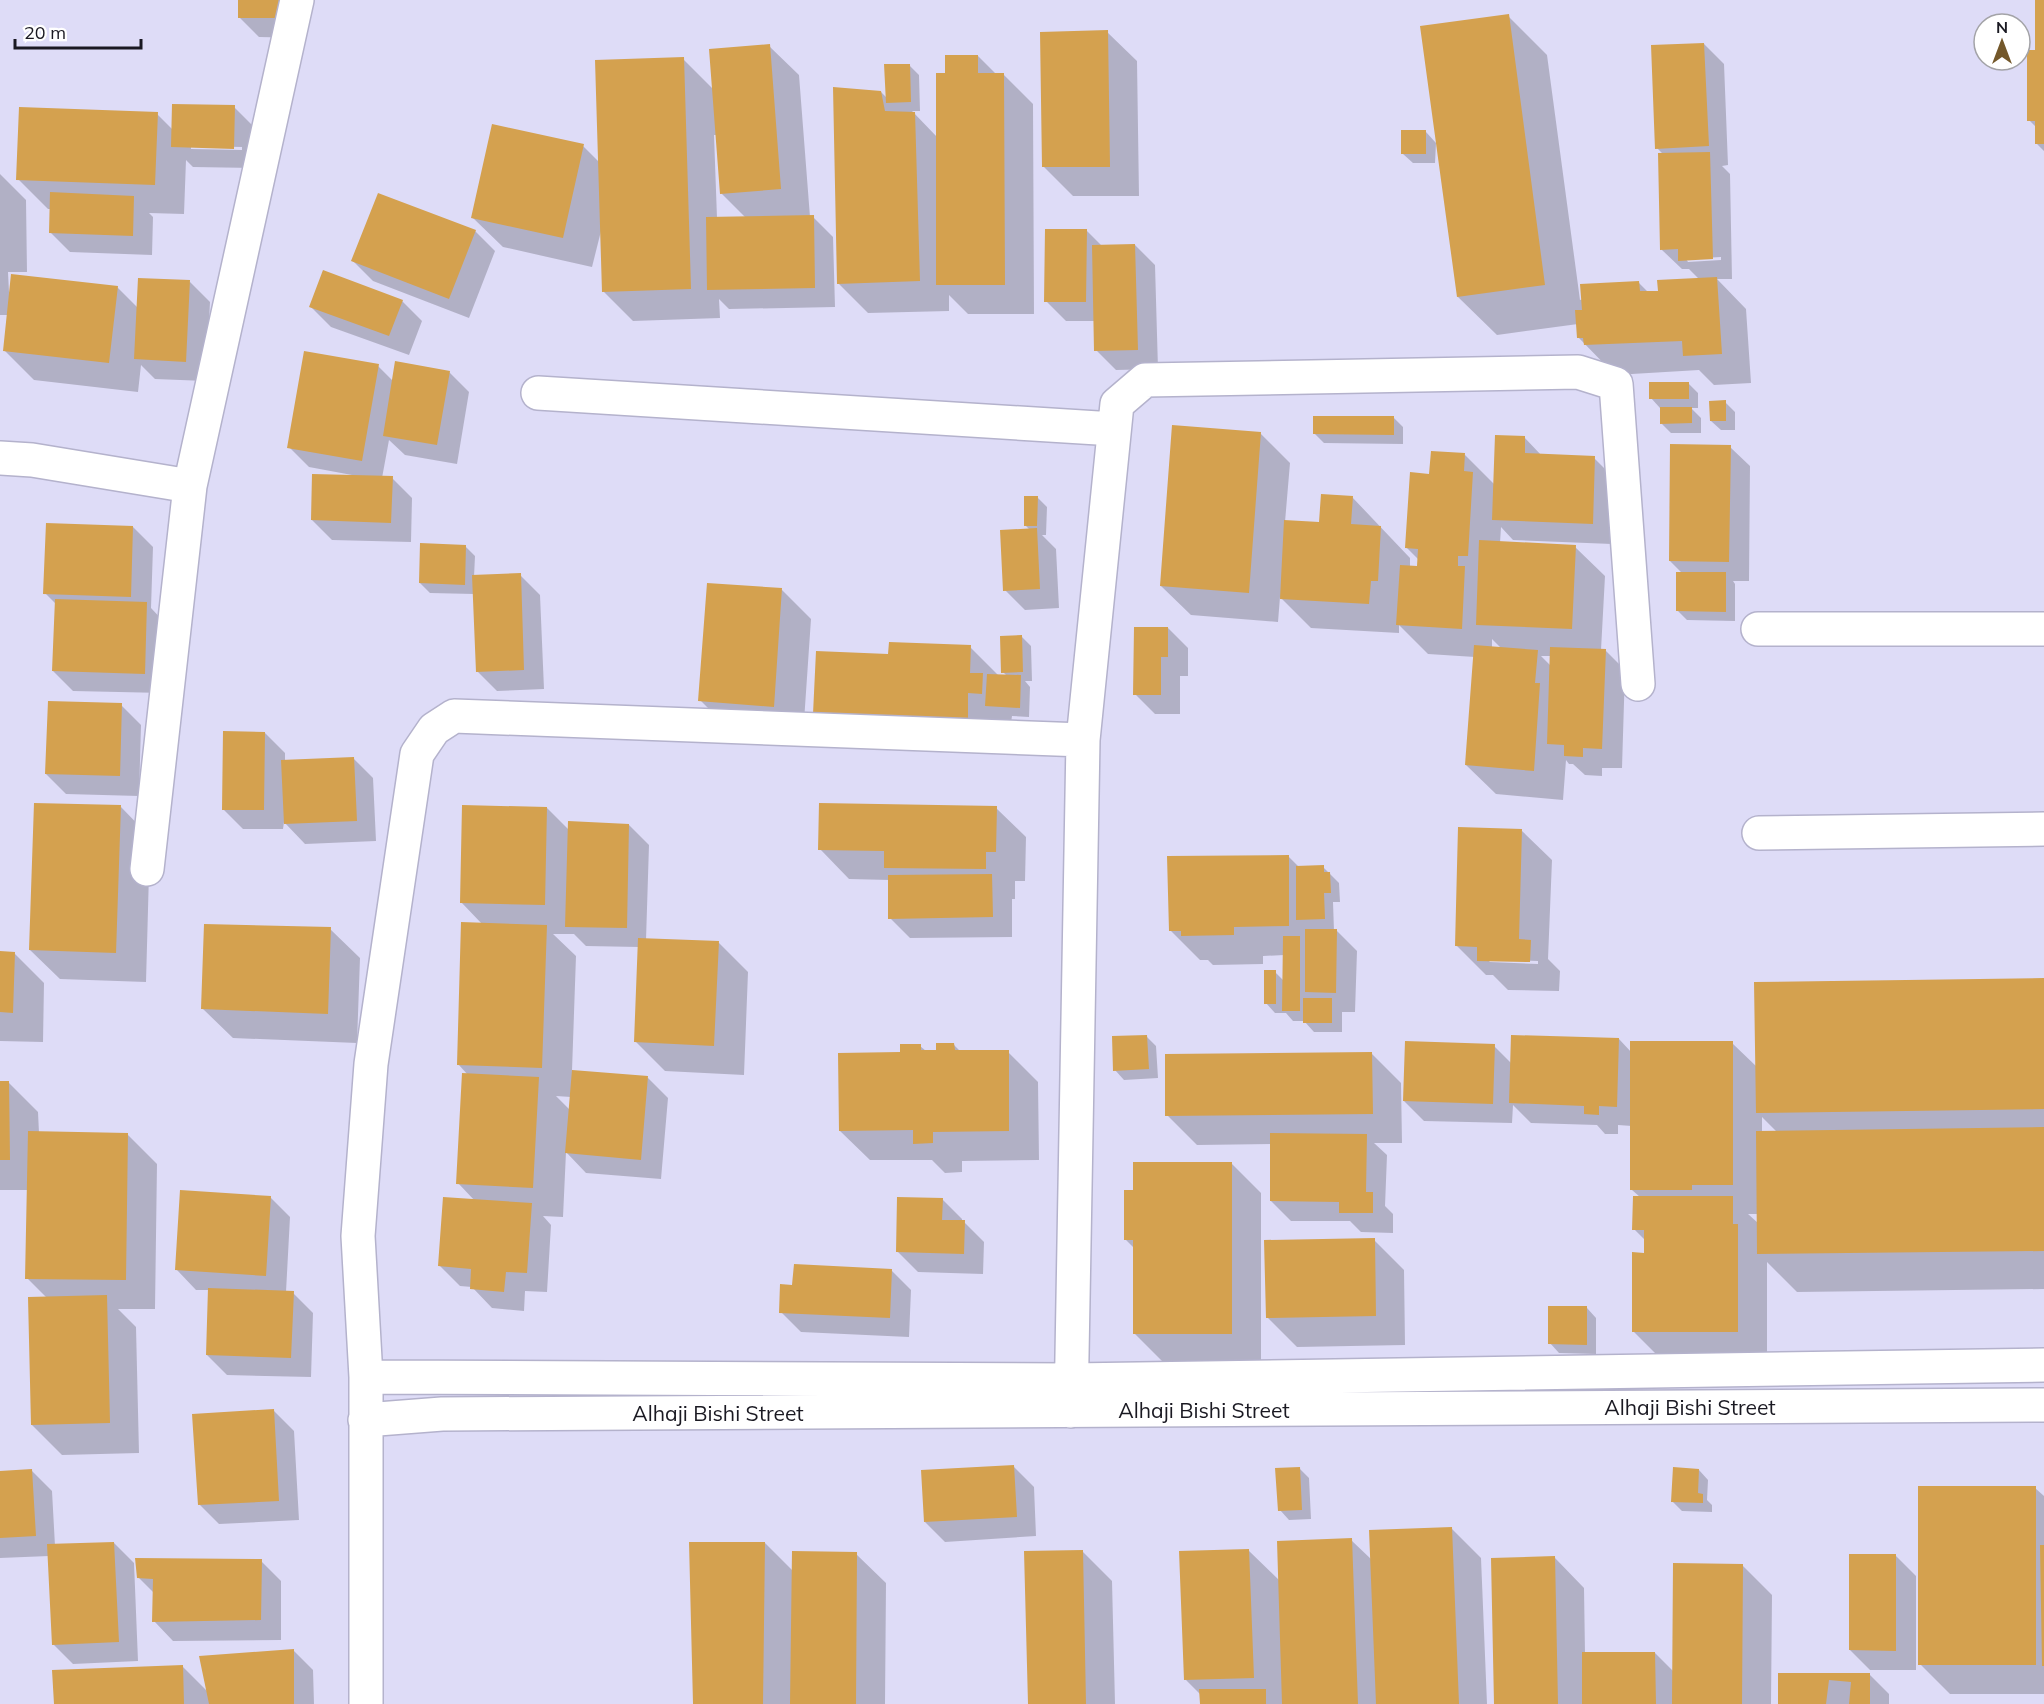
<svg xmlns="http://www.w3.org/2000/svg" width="2044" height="1704" font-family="Mulish,sans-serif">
<rect width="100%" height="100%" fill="#dedcf7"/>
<path fill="#0003" fill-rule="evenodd" d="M239 0H306L305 38 259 37 239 17Z
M2036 0H2044V151L2037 144V128L2029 120 2037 51Z
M1508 16 1547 55 1580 300 1639 283 1648 292H1660L1700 280 1689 269H1682L1662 250 1664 155 1657 148 1704 44 1724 64 1728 165 1722 166 1730 174 1732 279H1717L1746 309 1751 383 1714 385 1699 370 1615 375 1578 337V324L1497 335 1458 297ZM1721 257V260L1688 262 1686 259Z
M1107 32 1137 61 1139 196H1073L1044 167Z
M769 46 799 75 810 217H813L833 237 835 307 729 309 719 299 720 318 633 321 603 291 601 231 592 267 503 247 473 218 583 146 599 162 683 59 713 89ZM714 135H717L721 193 746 218H717Z
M978 56 996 74H1003L1033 104 1034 314H968L949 295V311L868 313 838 283 881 92 887 98 909 65 919 75 920 111H912L938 138 947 74Z
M234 107 254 127V168L193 167 186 160 184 214 149 213 153 217 152 255 70 252 50 232 51 209H48L18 179 157 114 173 130ZM191 146 242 147V150L191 149Z
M1426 132 1436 143 1435 163H1413L1403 154Z
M0 174 26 200 27 272H8L9 292 117 287 138 308 190 282 210 302 206 381 155 379 141 365 138 392 34 380 5 351 8 315H0Z
M1086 230 1102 246 1135 245 1155 265 1158 369 1116 370 1096 350 1095 321H1066L1046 301Z
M475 231 495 251 469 318 373 281 353 261Z
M402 301 422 321 409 355 331 327 311 307Z
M378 366 393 381 449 372 469 392 457 464 405 455 389 440 382 478H392L412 498 411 542 332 540 312 520 352 475 309 467 289 447Z
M1688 383 1698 393V408H1691L1701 418V433H1671L1662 424 1660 408 1651 398Z
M1725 402 1735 412V430H1721L1711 421Z
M1393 417 1403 427V444L1324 443 1314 433Z
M1260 433 1290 463 1285 522 1321 524 1352 497 1410 558V567L1418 568 1419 560 1406 547 1431 475 1465 455 1495 485 1524 437 1542 456 1594 458 1614 478 1612 544 1513 540 1501 527 1500 543 1575 547 1605 576 1601 650H1605L1625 670 1622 768H1602V776L1585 775 1573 764H1569L1566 760 1563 800 1496 794 1466 765 1475 657 1428 654 1399 625V633L1311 628 1280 597 1278 622 1191 615 1161 586ZM1492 639 1502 649 1492 648ZM1541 656H1552L1551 666Z
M1730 447 1750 466 1749 581H1733L1735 584V621L1687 620 1678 611 1683 574 1670 561Z
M1037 497 1047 507 1046 535H1042L1056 549 1059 608 1025 610 1005 590 1030 530 1026 526Z
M133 527 153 547 151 608 166 624 164 693 73 691 53 671 56 604 45 593Z
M465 546 475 556 474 577 520 575 540 595 544 689 497 691 477 671 474 594 430 593 420 583Z
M781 589 811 619 803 736 730 730 700 700Z
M1168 628 1188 648V676H1180V714H1155L1135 694Z
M1021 636 1031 646 1032 681H1025L1030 687 1029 717 1012 716 1011 723 997 750 890 656 970 647 999 676H1007L1003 672Z
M121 705 141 725 139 796 66 794 46 774Z
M265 733 285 753V761L353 758 373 778 376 841 305 844 284 822 283 829H243L223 809Z
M121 807 150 837 146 982 60 979 30 950Z
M547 808 569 830 629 825 649 845 646 940 719 943 748 972 744 1075 665 1071 635 1041 639 947 586 946 574 934H553L576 956 572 1071 648 1078 668 1098 661 1179 586 1173 566 1152 563 1217 543 1216 551 1225 547 1292 525 1291 524 1311 492 1308 472 1287 460 1286 440 1266 475 1201 458 1183 468 1075 458 1064 483 925 461 902ZM556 1096 571 1097 570 1110Z
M996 808 1026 837 1025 881H1015V899H1012V937L910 938 890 918V880L849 879 820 849Z
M1522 831 1552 860 1548 959 1560 971 1559 991 1508 990 1493 975H1486L1456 945ZM1487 959 1538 961V964L1490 962Z
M1288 856 1299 867H1323L1339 883 1340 902H1333L1334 931H1337L1357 951 1355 1012H1342V1032H1314L1304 1021H1293L1286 1013H1275L1266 1003 1275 972 1284 981V955L1263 956V964L1213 965 1208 960H1200L1170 930Z
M330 929 360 958 357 1043 233 1038 203 1009Z
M0 953H14L44 983 43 1042 0 1041Z
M2044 980V1289L1797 1292 1767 1262V1361H1663L1633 1331 1645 1254V1240L1634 1229 1640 1197 1632 1190V1126L1618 1125V1134H1605L1597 1125 1531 1123 1513 1105 1512 1123 1424 1121 1404 1101 1494 1046 1512 1064 1619 1039 1632 1053 1732 1043 1757 1067ZM1762 1117 1777 1132 1762 1133ZM1748 1214H1758V1223Z
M1147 1037 1156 1046 1158 1078 1124 1080 1115 1070Z
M954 1045 961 1052H1008L1038 1082 1039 1160 962 1161V1172L945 1173 932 1160H870L840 1131 902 1054 920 1046 926 1051H938Z
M1371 1053 1401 1083 1402 1143H1374L1387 1155 1385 1206 1393 1214V1233L1361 1232 1350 1221H1291L1271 1201 1272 1144 1197 1145 1167 1115Z
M0 1083H9L38 1112 39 1133 128 1135 157 1164 155 1309H118L136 1327 139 1453 62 1455 32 1425 47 1298 27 1278 28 1190H0Z
M1231 1163 1261 1193V1363H1164L1134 1333V1248L1126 1240 1134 1192Z
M270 1197 290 1217 286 1292 293 1293 313 1313 311 1377 227 1375 207 1355 209 1290H196L177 1270Z
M942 1199 962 1219V1222H964L984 1242 983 1274 918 1272 898 1252Z
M1374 1240 1404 1270 1405 1345 1297 1347 1267 1317Z
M891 1270 911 1290 909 1337 801 1332 781 1312 794 1286Z
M1587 1308 1596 1318V1354L1559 1353 1550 1343Z
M274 1411 294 1431 299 1520 219 1524 199 1504Z
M1014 1467 1034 1487 1036 1536 945 1542 925 1522Z
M1299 1468 1309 1478 1311 1519 1289 1520 1280 1510Z
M1699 1470 1708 1480 1707 1500 1712 1505V1512L1682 1511 1672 1501Z
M32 1471 52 1491 55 1546 114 1543 134 1563 138 1661 73 1664 53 1644 49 1556 0 1558V1472Z
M2035 1488 2044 1496V1694H1950L1920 1664Z
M1452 1529 1481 1558 1487 1704H1201V1695L1186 1680 1248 1550 1280 1581 1351 1540 1372 1560Z
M765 1543 793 1571 856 1554 886 1583 885 1704H694Z
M1083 1552 1112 1581 1115 1704H1029Z
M1896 1556 1916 1576V1670H1870L1850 1650Z
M1555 1558 1584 1588 1585 1654 1655 1653 1674 1672 1742 1565 1772 1595 1771 1704H1496Z
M261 1561 281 1581V1640L173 1641 154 1621V1593L138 1577Z
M293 1650 313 1670 314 1704H55L182 1666 209 1693Z
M1779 1674H1869L1889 1694V1704H1779Z"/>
<path fill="#d4a14f" d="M238 0H286V18H238Z
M2035 0H2044V144H2035V121H2027V50H2035Z
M1509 14 1545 285 1457 297 1420 26Z
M1108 30 1110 167H1042L1040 32Z
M1704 43 1709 146 1655 149 1651 45Z
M770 44 781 189 720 194 709 49Z
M945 55H978V73H1004L1005 285H936V73H945Z
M684 57 691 289 602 292 595 60Z
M884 64H910L911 102 886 103Z
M833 87 881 91 885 111 915 112 920 281 837 284Z
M172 104 235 105 234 149 171 147Z
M19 107 158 112 155 185 16 180Z
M492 124 584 144 563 238 471 218Z
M1401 130H1426V154H1401Z
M1710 152 1713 259 1678 261V249L1660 250 1658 153Z
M50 192 134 196 133 236 49 233Z
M378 193 476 230 449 299 351 261Z
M814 215 815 288 707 290 706 217Z
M1045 229H1087L1086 302H1044Z
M1135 244 1138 350 1094 351 1092 245Z
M323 270 403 300 389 336 309 307Z
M11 274 118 286 109 363 3 351Z
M1717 277 1722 354 1683 356 1682 341 1584 345 1583 338H1577L1575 310H1582L1580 284 1639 281 1640 291H1658L1657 280Z
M138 278 190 280 186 362 134 359Z
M304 351 379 364 362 461 287 448Z
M395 361 450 371 437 445 383 436Z
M1649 382H1689V399H1649Z
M1726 400V421H1710L1709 401Z
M1660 407H1692V423L1660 424Z
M1313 416H1394V435L1313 434Z
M1172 425 1261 432 1249 593 1160 586Z
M1495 435 1525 436V453L1595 456 1593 524 1492 520Z
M1670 444 1731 445 1729 562 1669 561Z
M1431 451 1465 453 1464 471 1473 472 1468 556H1458V566H1465L1462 629 1396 625 1400 565 1417 566 1418 549 1405 548 1410 472 1429 474Z
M312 474 393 476 391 523 311 520Z
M1321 494 1353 496 1351 524 1381 526 1378 581H1371L1369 604 1280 599 1284 520 1319 522Z
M1024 496H1038L1037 526H1024Z
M46 523 133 526 131 597 43 594Z
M1037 528 1040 589 1003 591 1000 530Z
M1479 540 1576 545 1572 629 1476 625Z
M420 543 466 545 465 585 419 583Z
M1676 572H1726V612L1676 611Z
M521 573 524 670 476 672 472 575Z
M707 583 782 588 774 707 698 701Z
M55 599 147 602 145 674 52 671Z
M1134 627H1168V657H1161V695H1133Z
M1022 635 1023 672 1001 673 1000 636Z
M889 642 971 645 970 673H983L982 694 968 693V721L813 714 816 651 888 654Z
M1474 645 1538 650 1535 683H1540L1534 771 1465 765Z
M1550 647 1606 649 1602 749 1583 748V757L1564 756V745L1547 744Z
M987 674 1021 675 1020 708 985 706Z
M48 701 122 703 120 776 45 774Z
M223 731 265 732 264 810H222Z
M354 757 357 821 284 824 281 760Z
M34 803 121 805 116 953 29 950Z
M819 803 997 806 996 852H986V869L884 868V851L818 850Z
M462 805 547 807 545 905 460 903Z
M568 821 629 824 627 928 565 927Z
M1458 827 1522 829 1519 939 1531 940 1530 962 1477 961V947L1455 946Z
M1289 855V926L1234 927V935L1181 936V931H1169L1167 856Z
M1324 865V872H1330L1331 893H1324L1325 919 1296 920V866Z
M992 874 993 917 888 919V875Z
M461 922 547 925 542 1068 457 1065Z
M204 924 331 927 328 1014 201 1009Z
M1305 929H1337L1336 993 1305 992Z
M1283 936H1300V1011H1282Z
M638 938 719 941 714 1046 634 1042Z
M0 951 15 952 13 1013 0 1012Z
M1264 970H1276V1004H1264Z
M2044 978V1109L1756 1113 1754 982Z
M1303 998H1332V1023H1303Z
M1147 1035 1149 1069 1113 1071 1112 1036Z
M1511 1035 1619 1038 1617 1107 1599 1106V1115L1584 1114V1106L1509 1103Z
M1405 1041 1495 1044 1493 1104 1403 1101Z
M1630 1041H1733V1185H1692V1190H1630Z
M936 1043H954L955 1050H1009V1131L933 1132V1143L913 1144V1130L839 1131 838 1053 900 1052V1044H921V1050H936Z
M1372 1052 1373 1114 1165 1116V1054Z
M572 1070 648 1076 641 1160 565 1153Z
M462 1073 539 1077 533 1188 456 1184Z
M0 1081H9L10 1160H0Z
M2044 1127V1251L1757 1254 1756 1131Z
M28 1131 128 1133 126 1280 25 1279Z
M1270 1133 1367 1134 1366 1192H1373V1213H1339V1202L1270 1201Z
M1133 1162H1232V1334H1133V1240H1124V1190H1133Z
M180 1190 271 1196 266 1276 175 1270Z
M1633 1196H1733V1224H1738V1332H1632V1252L1644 1253V1230H1632Z
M443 1197 532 1203 527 1273 506 1272 504 1292 470 1289 471 1269 438 1266Z
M897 1197 943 1198 942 1220H965L964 1254 896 1252Z
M1375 1238 1376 1316 1266 1318 1264 1240Z
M794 1264 892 1269 890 1318 779 1313 780 1284 792 1285Z
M208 1288 294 1291 291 1358 206 1355Z
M107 1295 110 1423 31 1425 28 1297Z
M1548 1306H1587V1345L1548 1344Z
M274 1409 279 1501 198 1505 192 1414Z
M1014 1465 1017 1517 924 1522 921 1470Z
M1300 1467 1302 1510 1278 1511 1275 1468Z
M1673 1467 1699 1469 1698 1493 1703 1494V1503L1671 1502Z
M32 1469 36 1536 0 1538V1471Z
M1918 1486H2036V1665H1918Z
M1452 1527 1459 1704H1376L1369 1530Z
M1352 1538 1358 1704H1282L1277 1541Z
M114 1542 119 1642 52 1645 47 1544Z
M689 1542H765L763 1704H693Z
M2040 1545H2044V1666H2042Z
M1249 1549 1254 1678 1184 1680 1179 1551Z
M1083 1550 1086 1704H1028L1024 1551Z
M792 1551 857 1552 856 1704H790Z
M1849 1554H1896V1651L1849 1650Z
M1555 1556 1558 1704H1494L1491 1558Z
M135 1558 262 1559 261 1620 152 1622 153 1579 137 1578Z
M1673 1563 1743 1564 1742 1704H1672Z
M294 1649V1704H209L199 1656Z
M1582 1652H1655L1656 1704H1582Z
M183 1665 184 1704H54L52 1670Z
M1778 1673H1870V1704H1849L1851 1682 1829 1680 1826 1704H1778Z
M1199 1689H1266V1704H1200Z"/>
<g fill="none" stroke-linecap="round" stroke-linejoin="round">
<defs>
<path id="minor" d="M538 393 1114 429
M0 458 32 460 190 486
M1758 629H2044
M1759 833 2044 829
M147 869 190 486 297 0
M366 1377 1071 1380 2044 1365
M1071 1411 1083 740 1117 404 1145 380 1578 372 1616 384 1638 684
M365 1420 442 1414 2044 1405
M366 1704V1377L358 1236 371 1064 417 754 434 729 454 716 1083 740"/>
</defs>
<use href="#minor" stroke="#b4b2cc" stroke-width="36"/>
<use href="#minor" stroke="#fff" stroke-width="33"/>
</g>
<g text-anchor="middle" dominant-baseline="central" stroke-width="4.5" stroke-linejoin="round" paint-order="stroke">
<g font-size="21" fill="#1a1922" stroke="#fff">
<text x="1690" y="1407">Alhaji Bishi Street</text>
<text x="1204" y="1410">Alhaji Bishi Street</text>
<text x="718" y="1413">Alhaji Bishi Street</text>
</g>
</g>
<g transform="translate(2002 42)"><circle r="28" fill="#ffffff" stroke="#a3a3a7" stroke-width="1.5"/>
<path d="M0-4.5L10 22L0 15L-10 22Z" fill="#73572a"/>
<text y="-9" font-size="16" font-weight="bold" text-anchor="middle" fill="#1a1922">N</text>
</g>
<path d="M15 39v9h126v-9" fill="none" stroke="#1a1922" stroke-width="3"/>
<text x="24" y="39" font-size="18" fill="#1a1922" stroke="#ffffff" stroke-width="4.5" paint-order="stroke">20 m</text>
</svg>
